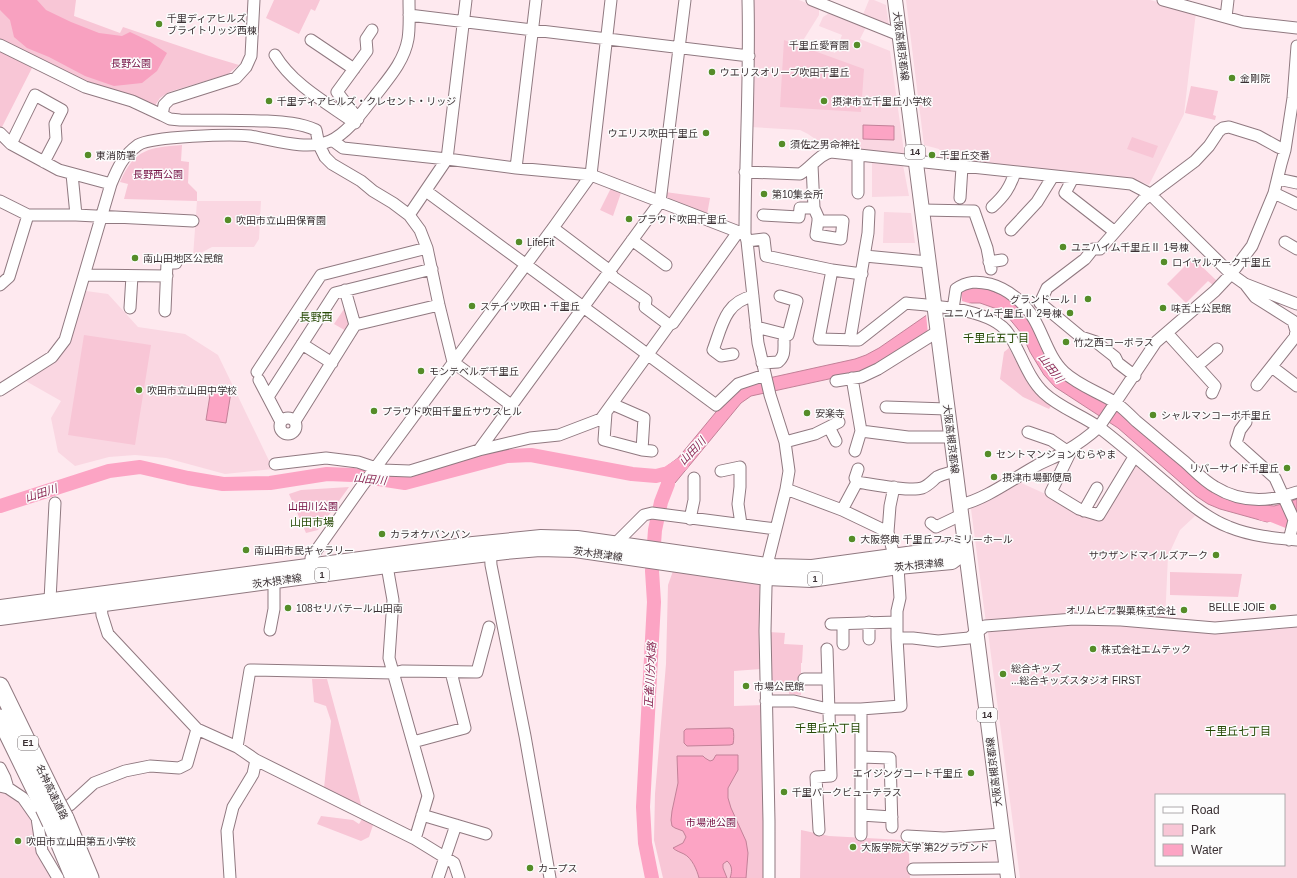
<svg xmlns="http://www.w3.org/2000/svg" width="1297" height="878" font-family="Arial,'Noto Sans JP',sans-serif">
<rect width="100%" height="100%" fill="#fee9ef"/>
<path fill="#fad7e2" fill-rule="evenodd" d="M750 0H799L819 8V15L804 39 835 53 842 35 819 26 823 17 831 12 866 27 860 39 890 51 905 159 831 150 808 134 800 130 750 127Z
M869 0H874L886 5 889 26 862 17Z
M906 0H1150L1196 12 1184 114 1149 185 1134 179 945 159 939 149 924 145Z
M872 163 903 165 909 196 872 197Z
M197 201H261L259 239 254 247H212L193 257Z
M884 212 911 213 915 243H883Z
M86 291 108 294 138 327 185 334 218 355 273 469 225 474 166 458 135 455 109 457 75 466 58 452 51 418 61 401 24 380 52 362 69 345Z
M1135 465 1195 516 1180 530 1168 556 1165 621 986 623 971 509 974 504 1019 482 1101 519Z
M1074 623 1297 626V878H1020L988 632 1032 626ZM1156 795H1284V865H1156Z
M0 790 18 800 26 811 33 826 37 855 52 878H0Z"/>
<path fill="#f8c6d6" d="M0 0H76L74 16 120 33 123 27 209 56 239 65 228 74 169 92 160 98 154 107 87 84 0 40Z
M274 0H320L315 11 311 9 299 34 266 18Z
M784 40 864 69 861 112 780 107Z
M0 51 32 68 1 129H0Z
M1191 86 1218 91 1213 115 1216 116 1215 120 1185 113Z
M1132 137 1158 146 1153 158 1127 149Z
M182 145 181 161 189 162 188 183 197 192V201L124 199 128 184 120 182C135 148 149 148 182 145Z
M612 186 622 190 613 216 600 210Z
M665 192 710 198 707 215 664 198Z
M1193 258 1217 281 1213 285 1208 281 1186 303 1167 284Z
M346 306 350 325 348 332 334 324Z
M84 335 151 345 135 445 68 435Z
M1009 348 1029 385 1051 406 1049 409 1023 397 1000 379 1004 352Z
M349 487 318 530 306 533 289 494 301 490Z
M673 571 761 585V669L734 671V706L764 705 766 878H663L654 840 655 794 666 664 668 585Z
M1170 572 1242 574 1238 597 1170 595Z
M769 632 785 633 784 644 803 645 802 663H801V695L789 694 790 684 769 683Z
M312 679H327L362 808 324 788 331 721 326 706 314 702Z
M321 816 353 820 359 824 362 819 373 825 369 837 361 841 317 824Z
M801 830 829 836 903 840 909 854 910 878H800Z"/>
<path fill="#f8a1c0" d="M0 0H37L46 10 71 22 99 33 122 36 130 32 149 41 167 53 157 71 142 83 114 86 85 76 49 57 27 48 14 37 10 20 0 10Z"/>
<path fill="#fca4c4" stroke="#c28198" d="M863 125 894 126V140L863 139Z
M976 287 987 289 1010 298 1028 316 1050 359 1120 412 1172 457 1256 504 1274 506 1289 502 1297 499V513L1267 522 1220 509 1208 504 1196 496 1118 428 1055 387 1044 375 1030 352 1022 334 1008 317 997 309 980 303H970L886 360 861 372 751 396 741 403 675 483H667L666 467 678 458 730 395 751 382 855 359 866 355 879 348 963 290Z
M211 389 231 392 226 423 206 420Z
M730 728 733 729C734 733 734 740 733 744L730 745 687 746 684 743V731L686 729Z
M716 755H738V770L728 788V798L731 808 746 841 748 853 746 878H730C732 872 733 866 727 861L723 864V868L727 878H699C697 870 692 858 684 854 680 852 676 851 673 848L683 843 686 837 683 831 675 828 672 826 671 820 672 811 678 783 677 756H703L705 758 710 761 713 760Z"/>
<path fill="#fee9ef" d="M961 289 962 301 972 304 928 334 926 314 947 299H949Z"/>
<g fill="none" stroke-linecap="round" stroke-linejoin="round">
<path stroke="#fca4c4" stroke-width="14" d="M0 506 109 471 140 467 188 478 223 484 270 483 327 474 353 475 405 483 507 456 531 455 632 474 656 476 668 473 682 464
M1263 514 1272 515 1297 525
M652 878 645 843 643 807 654 602 652 571 655 530 661 502 668 484V473"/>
<defs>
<path id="minor" d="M748 0C750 78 745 156 745 234L747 241 758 343 770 395 785 442 789 471 786 489 768 561 766 587 765 631 769 821V878
M812 0 899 35
M1163 0 1243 22 1297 28
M409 15 749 56
M1226 17 1228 0
M311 40 354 69
M0 45 85 87 132 101 162 115 164 105 170 99 236 78 246 67 251 56 254 0
M275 55C293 85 327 103 355 123
M162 115 170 119 180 120C209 120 238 120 267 121 284 122 300 123 316 130L319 145 325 157 332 164 361 181 373 191 393 203 409 215 420 230 427 248 439 305 453 362 511 405
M358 119 337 92 367 51 366 39 372 30
M0 133 11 144 59 170 111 184
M332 140 343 148 447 159 516 168 591 175 744 234
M11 144 35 95 62 110 55 124 56 139 44 162
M858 156V193
M812 165 814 208 818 217V221H843L841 239 816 235 818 221
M516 168 536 0
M745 172 800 174C811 168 819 154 831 152L1131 184 1150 194 1231 274 1245 284 1297 304
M1073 178 1065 193 1115 232
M1278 179 1297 183
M426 191 716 405 738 384 765 375
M1274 193 1297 204
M960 198 962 167
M0 201 28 215H76L72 174
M992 207C1004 196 1010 188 1015 172
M922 210 974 211 987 248 991 269
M76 215 193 221
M409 215 447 159 466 0
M763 215 799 217 800 208H814
M553 228 610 271 613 277 646 300 645 307 669 325
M1011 230 1037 202 1053 176
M632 240 666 265
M747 241 764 239 766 256 832 270 819 339 859 340 906 303C934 306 992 309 1008 333 1021 352 1027 377 1044 393 1060 408 1082 415 1100 428 1125 447 1148 468 1172 488 1189 503 1208 519 1229 527 1251 536 1274 538 1297 540
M1285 242 1297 249
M865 256 928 262
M989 262 1002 260
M832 270 862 274
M85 275 167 276
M1245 284 1255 297 1293 321 1296 331 1295 337 1257 385
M0 285 9 277 28 215
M345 290 355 325
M130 308 132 276
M953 309 956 289C967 281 977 281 990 284 1008 289 1025 303 1034 319 1044 336 1049 358 1064 372 1079 386 1099 392 1116 403 1123 408 1130 415 1136 421 1153 435 1169 449 1185 462 1195 471 1204 481 1215 487 1241 503 1270 502 1297 492
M165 311 167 263H176
M756 327 788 335 797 301 780 296
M1167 333 1215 386 1212 393
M850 340 868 233 869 212
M302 344 332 363
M733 354 721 356 713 350C722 326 725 302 753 296
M762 363 778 362C785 356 784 350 784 341
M1197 366 1217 349
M1272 367 1297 386
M257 372 321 275 427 248
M1135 376 1118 363 1115 357 1096 342 1081 337 1040 303 1047 288 1085 259 1093 249H1100L1143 200 1195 161 1209 146 1219 131 1223 128 1229 127 1258 136 1278 147 1285 150
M852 378 861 431 855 451
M259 380 281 422
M836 381 861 377 878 369 937 332
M0 390 52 357 65 340 111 184C118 167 123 156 138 145 152 136 232 134 250 136 274 140 307 151 330 141 348 133 363 111 375 96 388 79 404 62 408 39 410 27 409 13 409 0
M268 397 335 293 432 269
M612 404 644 418 642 450
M886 407 947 409
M606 413 604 440 642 450 652 451
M280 426a8 8 0 1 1 16 0a8 8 0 1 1-16 0Z
M295 421 355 325 439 305
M1246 422 1240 430 1236 443 1275 478 1294 520 1289 540
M829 427 836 441
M861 431 908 437H951
M1028 432 1051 440 1070 453 1051 492 1079 509 1099 515 1134 457
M785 442 815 434 839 422
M479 450 660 202 685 0
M275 464 326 458 358 462 382 470 410 471 479 450 530 438 559 435 601 419 669 325 673 323 738 232
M721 471 740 467V487L738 504 741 524
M857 482C871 484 910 492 922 488 928 486 932 481 937 477 943 474 949 473 955 471
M894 487 890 506 888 532 894 556
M786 489 842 510 888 532
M959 505C983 501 1014 478 1036 466 1046 460 1057 457 1066 451 1078 444 1089 436 1099 427L1156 342 1215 291 1231 274 1252 246 1274 193 1281 164 1285 150 1293 98 1297 46
M842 510 857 482 855 478 858 469
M1084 511 1097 488
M690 519 694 500V478
M931 523 936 527 961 515
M616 543 644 515 652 513 776 529
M490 547 491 565 525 736 550 878
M387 566 393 600 389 658 428 796 415 839
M312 573 311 558 362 486 553 228 591 175 611 0
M100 596 102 615 108 634 197 729 237 747 256 760 415 839 454 863 459 878
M50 600 55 503
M831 624 897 622
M843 624V644
M270 630 274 609V581
M897 638H913L938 641 969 638 985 626 1074 619 1121 620 1215 628 1297 621
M869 639V622
M804 679H828
M766 701H794L828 709H861L901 706 897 638V611L900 598 898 567
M861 709V835
M413 742 465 728 451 672
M237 747 250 670 393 673 402 671 477 672 489 627
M861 757 890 758 892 827
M0 768 5 778 8 788
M0 786 8 788 23 798 37 818 42 851 58 878
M422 815 486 834
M861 815 892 817
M37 818 70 805 94 783 125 771 150 766 179 768 187 764 197 729
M819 830 816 777 831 776 827 649
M907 836 944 838 1002 834
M913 869 1007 868
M230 878 227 831 233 807 253 774 256 760
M438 878 456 825"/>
<path id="major" d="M895 0 1008 878
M0 607 473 544 541 537 577 538 774 566 812 567 951 548 965 552
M0 618 387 566 506 552 540 549 575 550 767 578 811 580 898 567 952 562 965 552"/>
<path id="highway" d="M0 686 56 801
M0 718 44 808
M65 818 90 878
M51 823 74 878"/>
</defs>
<use href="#minor" stroke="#907980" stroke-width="13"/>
<use href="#major" stroke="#907980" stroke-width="16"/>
<use href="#highway" stroke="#907980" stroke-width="19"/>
<use href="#minor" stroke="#fff" stroke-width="11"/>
<use href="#major" stroke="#fff" stroke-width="14"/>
<use href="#highway" stroke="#fff" stroke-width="17"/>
<defs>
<path id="highway-bridge" d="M56 801 65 818
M44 808 51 823"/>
</defs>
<use href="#highway-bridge" stroke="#907980" stroke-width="19" stroke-linecap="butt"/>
<use href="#highway-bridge" stroke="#fff" stroke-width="17"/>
</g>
<g fill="#558c28" stroke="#fcfcfc" stroke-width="1.5">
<circle cx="159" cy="24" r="4"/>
<circle cx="857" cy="45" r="4"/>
<circle cx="712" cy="72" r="4"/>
<circle cx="1232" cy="78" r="4"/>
<circle cx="269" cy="101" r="4"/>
<circle cx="824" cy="101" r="4"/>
<circle cx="706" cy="133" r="4"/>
<circle cx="782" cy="144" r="4"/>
<circle cx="88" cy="155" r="4"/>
<circle cx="932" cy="155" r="4"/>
<circle cx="764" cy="194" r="4"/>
<circle cx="629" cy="219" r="4"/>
<circle cx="228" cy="220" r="4"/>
<circle cx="519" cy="242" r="4"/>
<circle cx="1063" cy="247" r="4"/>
<circle cx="135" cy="258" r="4"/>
<circle cx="1164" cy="262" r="4"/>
<circle cx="1088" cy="299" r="4"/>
<circle cx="472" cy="306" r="4"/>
<circle cx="1163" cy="308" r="4"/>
<circle cx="1070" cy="313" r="4"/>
<circle cx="1066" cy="342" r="4"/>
<circle cx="421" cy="371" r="4"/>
<circle cx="139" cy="390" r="4"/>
<circle cx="374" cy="411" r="4"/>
<circle cx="807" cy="413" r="4"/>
<circle cx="1153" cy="415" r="4"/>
<circle cx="988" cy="454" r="4"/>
<circle cx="1287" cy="468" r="4"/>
<circle cx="994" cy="477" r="4"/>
<circle cx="382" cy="534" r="4"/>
<circle cx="852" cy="539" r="4"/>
<circle cx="246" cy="550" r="4"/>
<circle cx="1216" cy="555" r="4"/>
<circle cx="1273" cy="607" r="4"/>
<circle cx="288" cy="608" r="4"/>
<circle cx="1184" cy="610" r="4"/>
<circle cx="1093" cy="649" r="4"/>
<circle cx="1003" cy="674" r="4"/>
<circle cx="746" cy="686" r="4"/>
<circle cx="971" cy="773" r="4"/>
<circle cx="784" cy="792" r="4"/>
<circle cx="18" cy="841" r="4"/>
<circle cx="853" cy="847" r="4"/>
<circle cx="530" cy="868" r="4"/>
</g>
<g text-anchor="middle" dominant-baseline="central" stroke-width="3" stroke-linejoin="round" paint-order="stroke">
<g fill="#fcfcfc" stroke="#746d6f" stroke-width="1">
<rect x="905" y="145" width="20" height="14" rx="3"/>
<rect x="315" y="568" width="14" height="14" rx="3"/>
<rect x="808" y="572" width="14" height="14" rx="3"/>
<rect x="977" y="708" width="20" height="14" rx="3"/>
<rect x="18" y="736" width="20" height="14" rx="3"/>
</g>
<g font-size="9" font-weight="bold" fill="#3a3033">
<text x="915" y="152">14</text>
<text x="322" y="575">1</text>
<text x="815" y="579">1</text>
<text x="987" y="715">14</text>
<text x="28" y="743">E1</text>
</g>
<g font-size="10" fill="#3a3033" stroke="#fcfcfc" text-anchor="start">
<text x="167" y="18">千里ディアヒルズ<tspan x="167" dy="12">ブライトリッジ西棟</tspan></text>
<text x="849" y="45" text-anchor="end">千里丘愛育園</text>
<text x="720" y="72">ウエリスオリーブ吹田千里丘</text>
<text x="1240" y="78">金剛院</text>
<text x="277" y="101">千里ディアヒルズ・クレセント・リッジ</text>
<text x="832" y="101">摂津市立千里丘小学校</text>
<text x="698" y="133" text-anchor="end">ウエリス吹田千里丘</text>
<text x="790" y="144">須佐之男命神社</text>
<text x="96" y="155">東消防署</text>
<text x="940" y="155">千里丘交番</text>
<text x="772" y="194">第10集会所</text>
<text x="637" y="219">プラウド吹田千里丘</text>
<text x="236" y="220">吹田市立山田保育園</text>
<text x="527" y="242">LifeFit</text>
<text x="1071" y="247">ユニハイム千里丘Ⅱ 1号棟</text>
<text x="143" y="258">南山田地区公民館</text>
<text x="1172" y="262">ロイヤルアーク千里丘</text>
<text x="1080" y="299" text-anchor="end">グランドールⅠ</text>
<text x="480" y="306">ステイツ吹田・千里丘</text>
<text x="1171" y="308">味舌上公民館</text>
<text x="1062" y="313" text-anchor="end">ユニハイム千里丘Ⅱ 2号棟</text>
<text x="1074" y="342">竹之西コーポラス</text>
<text x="429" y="371">モンテベルデ千里丘</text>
<text x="147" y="390">吹田市立山田中学校</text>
<text x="382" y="411">プラウド吹田千里丘サウスヒル</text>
<text x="815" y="413">安楽寺</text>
<text x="1161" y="415">シャルマンコーポ千里丘</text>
<text x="996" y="454">セントマンションむらやま</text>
<text x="1279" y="468" text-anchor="end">リバーサイド千里丘</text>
<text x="1002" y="477">摂津市場郵便局</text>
<text x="390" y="534">カラオケバンバン</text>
<text x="860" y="539">大阪祭典 千里丘ファミリーホール</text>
<text x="254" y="550">南山田市民ギャラリー</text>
<text x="1208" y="555" text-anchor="end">サウザンドマイルズアーク</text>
<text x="1265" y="607" text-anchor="end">BELLE JOIE</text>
<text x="296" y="608">108セリバテール山田南</text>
<text x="1176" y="610" text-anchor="end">オリムピア製菓株式会社</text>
<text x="1101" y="649">株式会社エムテック</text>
<text x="1011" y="668">総合キッズ<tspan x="1011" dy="12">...総合キッズスタジオ FIRST</tspan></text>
<text x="754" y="686">市場公民館</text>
<text x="963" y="773" text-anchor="end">エイジングコート千里丘</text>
<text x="792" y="792">千里パークビューテラス</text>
<text x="26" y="841">吹田市立山田第五小学校</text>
<text x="861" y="847">大阪学院大学 第2グラウンド</text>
<text x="538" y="868">カープス</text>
</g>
<g font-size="10" fill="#3a3033" stroke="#fcfcfc">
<text transform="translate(901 46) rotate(83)">大阪高槻京都線</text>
<text transform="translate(951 439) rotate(83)">大阪高槻京都線</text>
<text transform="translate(598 554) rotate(8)">茨木摂津線</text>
<text transform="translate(919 565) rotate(-6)">茨木摂津線</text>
<text transform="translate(277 581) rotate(-8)">茨木摂津線</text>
<text transform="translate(994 772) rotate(-97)">大阪高槻京都線</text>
<text transform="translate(52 792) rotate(64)">名神高速道路</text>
</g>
<g font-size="10" fill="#730d41" stroke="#fcfcfc">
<text x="131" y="63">長野公園</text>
<text x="158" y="174">長野西公園</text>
<text x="313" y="506">山田川公園</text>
<text x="711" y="822">市場池公園</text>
</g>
<g font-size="11" fill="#264905" stroke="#fcfcfc">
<text x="316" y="317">長野西</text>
<text x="996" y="338">千里丘五丁目</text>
<text x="312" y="522">山田市場</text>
<text x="828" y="728">千里丘六丁目</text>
<text x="1238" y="731">千里丘七丁目</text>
</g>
<g font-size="11" font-style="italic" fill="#8b2854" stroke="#fcfcfc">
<text transform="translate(1051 368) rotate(52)">山田川</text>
<text transform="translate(692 451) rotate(-47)">山田川</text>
<text transform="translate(370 479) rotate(6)">山田川</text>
<text transform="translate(41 493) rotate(-18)">山田川</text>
<text transform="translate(650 675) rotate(-87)">正雀川分水路</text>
</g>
</g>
<rect x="1155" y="794" width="130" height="72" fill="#fcfcfc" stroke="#aeaaac"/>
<rect x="1163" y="807" width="20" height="6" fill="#ffffff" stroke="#aeaaac"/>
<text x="1191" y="814" font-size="12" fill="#3a3033">Road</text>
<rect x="1163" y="824" width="20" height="12" fill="#f8c6d6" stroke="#aeaaac"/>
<text x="1191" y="834" font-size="12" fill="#3a3033">Park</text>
<rect x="1163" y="844" width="20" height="12" fill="#fca4c4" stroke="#aeaaac"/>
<text x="1191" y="854" font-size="12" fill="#3a3033">Water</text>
</svg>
